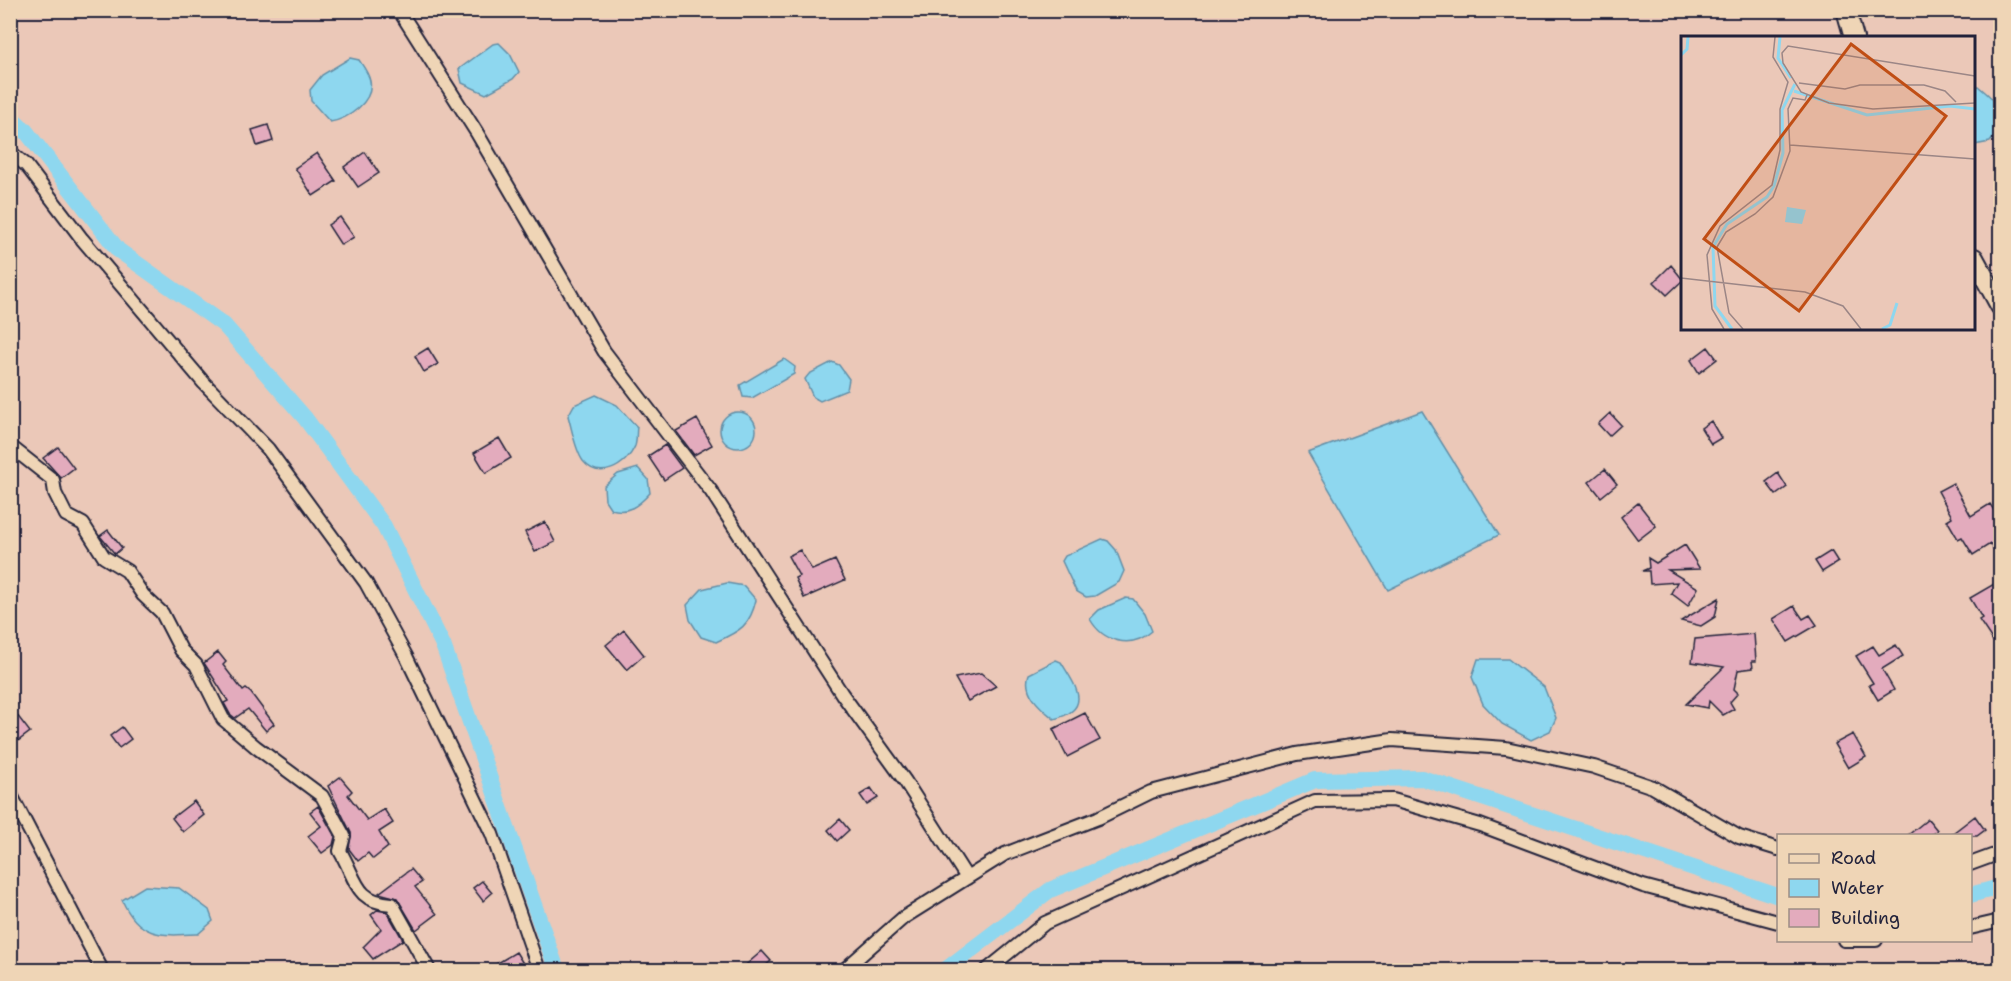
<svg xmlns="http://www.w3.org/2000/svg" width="2011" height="981" font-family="'Shantell Sans',sans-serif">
<rect width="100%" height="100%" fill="#ebc8b8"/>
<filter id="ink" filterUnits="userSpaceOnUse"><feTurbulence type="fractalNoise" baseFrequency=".0167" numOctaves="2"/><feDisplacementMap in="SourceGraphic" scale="12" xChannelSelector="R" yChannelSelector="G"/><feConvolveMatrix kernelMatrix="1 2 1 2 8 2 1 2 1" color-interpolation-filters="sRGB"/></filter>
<g filter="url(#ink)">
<path fill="#8ed7ef" stroke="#638fa7" stroke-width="1.5" d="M499 43 510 54 519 72 513 79 486 94 462 83 459 69 493 44Z
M350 58 359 60C363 66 369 74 370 81 374 102 348 119 330 122L311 101 310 90 322 75Z
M1978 86C2001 105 2011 116 1990 142L1974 145V88Z
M784 359 795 367 794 374 752 398 743 397 740 385Z
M832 362 839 365 849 379 847 390 820 401 813 397 805 379 809 374Z
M596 395 617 405 637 427C636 433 637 441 635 446 626 467 599 481 583 461 575 450 572 429 568 416L574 405Z
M1422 411 1499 535 1388 590 1308 453Z
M720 430a18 18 0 1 1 36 0a18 18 0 1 1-36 0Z
M638 468 648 479 650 493C638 506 628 514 611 509L605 500 604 486 618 474Z
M1102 539 1108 541 1116 550 1124 571 1119 582 1095 596 1086 597 1076 591 1062 561 1065 556Z
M727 583 744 586 756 600C750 626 740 631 716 642L701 637 690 620 687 605 702 589Z
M1126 598 1133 599 1145 614 1152 631C1131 650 1103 642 1090 619L1099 610Z
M1478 659H1508L1544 687 1556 718 1550 731 1531 740 1502 724 1483 704 1472 677Z
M1056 660 1061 662C1075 685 1094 709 1054 719 1041 708 1022 693 1029 674Z
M145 886 179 888 209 910 213 921 198 934C161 936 139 938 122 900Z"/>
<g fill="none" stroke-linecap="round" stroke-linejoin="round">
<path stroke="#8ed7ef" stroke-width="16" d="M10 116 25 130 118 250 224 325 305 418 384 526 443 645 557 970
M1970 895 2000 887
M945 970 1050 890 1315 780 1422 778 1778 896"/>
</g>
<path fill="#e3abbd" stroke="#22223b" stroke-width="1.5" d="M268 125 273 141 257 146 252 130Z
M365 152 379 173 358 187 344 167Z
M317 153 336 181 313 196 295 168Z
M340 217 354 237 341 245 328 225Z
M1671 265 1683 280 1667 295 1654 282Z
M1708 347 1717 359 1699 373 1691 360Z
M428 348 438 364 424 372 415 356Z
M1610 413 1621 425 1609 436 1598 424Z
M697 419 712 445 694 455 676 431Z
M1711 421 1721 438 1711 444 1701 428Z
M499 438 511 458 486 473 474 453Z
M665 445 682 468 664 480 648 456Z
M58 447 74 468 61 478 43 458Z
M1605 469 1617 484 1601 497 1589 482Z
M1778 473 1787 487 1776 495 1766 482Z
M1953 483 1971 516 1990 504 2001 521V561L1990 544 1973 555 1962 537 1958 539 1947 520 1952 517 1938 491Z
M1638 503 1656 526 1638 540 1621 517Z
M545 522 555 542 535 552 525 532Z
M108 530 122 548 115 554 100 536Z
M1685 545 1700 569 1668 570 1698 588 1688 606 1671 593 1677 582 1650 584 1649 571H1642L1649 568 1648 558 1656 563Z
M800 550 812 570 835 560 845 580 804 598 795 578 799 576 788 556Z
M1831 551 1838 562 1822 572 1815 561Z
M2001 580V653L1979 620 1982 618 1970 598Z
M1719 598 1715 617 1701 626 1681 621Z
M1794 606 1803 619 1810 615 1817 625 1788 642 1773 619Z
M624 630 644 655 627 670 606 645Z
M1754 634 1756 661H1752L1753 668 1738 670 1734 689 1738 693 1730 702 1734 709 1723 715 1709 701 1708 708 1686 704 1724 667 1692 662 1695 639Z
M1896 645 1903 656 1882 669 1894 690 1878 700 1869 685 1873 683 1856 656 1873 646 1879 655Z
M218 652 226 662 223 665 243 691 246 689 251 693 274 724 266 731 248 709 235 718 230 714 224 703 228 701 204 663Z
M981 673 996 686 968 701 955 678Z
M10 706 30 732 10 747Z
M1085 713 1100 740 1067 757 1053 729Z
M122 727 131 739 119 748 110 736Z
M1853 734 1866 757 1848 768 1834 744Z
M340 777 352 791 348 795 367 820 384 809 393 823 379 832 388 847 373 859 368 853 358 861 349 849 351 833 328 786Z
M871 788 878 798 867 805 860 795Z
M194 801 204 815 183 832 172 818Z
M318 806 335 837 333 845 322 853 308 836 321 826 310 812Z
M1975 816 1985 830 1977 836H1949Z
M840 819 849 830 837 841 828 830Z
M1928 819 1937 830 1930 836H1907Z
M411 869 422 882 415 887 437 914 416 930 397 898 379 893Z
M482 881 492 893 483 901 473 888Z
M377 910 387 912 403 940 373 959 363 947 381 929 371 915Z
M762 951 771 961 760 970H740Z
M516 952 527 970H486Z"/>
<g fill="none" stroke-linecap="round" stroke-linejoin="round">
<defs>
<path id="minor" d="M399 10 477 133 604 351 711 491 842 694 905 781 967 878
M10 152 26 165 82 239 204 383 268 449 366 583 406 656 492 834 539 970
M10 446 53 480 55 493 66 515 83 524 104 557 127 571 143 595 162 613 181 650 196 665 223 719 256 747 322 796 344 836 340 851C357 880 355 902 392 904L429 970
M10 793 102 970
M1970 864 2000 853
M1970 928 2000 921
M1844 940H1876
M844 970 903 918 1005 854 1098 818 1151 792 1297 754 1392 740 1506 748 1594 767 1653 787 1739 837 1778 849
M987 970 1045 923 1315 801 1393 800 1480 825 1643 886 1778 922"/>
<path id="secondary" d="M1846 10 1854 38
M1974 258 2000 306"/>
</defs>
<use href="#minor" stroke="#22223b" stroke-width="16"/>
<use href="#secondary" stroke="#22223b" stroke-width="22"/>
<use href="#minor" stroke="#efd5b6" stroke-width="12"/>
<use href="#secondary" stroke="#efd5b6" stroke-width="18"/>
</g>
</g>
<g transform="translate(1681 36)">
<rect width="294" height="294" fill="#ebc8b8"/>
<path d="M106 171 125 174 121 188 104 186Z" fill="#8ed7ef"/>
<path fill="none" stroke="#8ed7ef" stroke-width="3" d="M99 1 97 22 110 42M0 19 6 13 7 1M113 55 186 79 269 70 294 73M51 293 34 270 32 211 46 188 86 161 93 150 102 117 101 74 114 48M201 293 209 289 216 267"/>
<path fill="none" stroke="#9b8686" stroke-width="1.5" d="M294 40 107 10 101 17 102 27 120 56 148 67 192 73 294 67M118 47 164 53 179 49H243L264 55 275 66M109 109 294 123M0 242 124 256 162 270 180 293M43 293 31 273 26 219 39 190 91 149 99 114V73L107 46 92 21 94 1M62 293 48 277 36 211 45 196 74 178 92 161 109 115 107 73 112 62 124 64 126 59"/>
<path fill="#c04e15" fill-opacity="0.15" stroke="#c04e15" stroke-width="3" d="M170 8 265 80 118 275 23 203Z"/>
<rect width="294" height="294" fill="none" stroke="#22223b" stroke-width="3"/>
</g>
<rect width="2011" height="981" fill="none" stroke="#efd5b6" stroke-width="36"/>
<rect x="18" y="18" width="1975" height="945" fill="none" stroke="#22223b" stroke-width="2" filter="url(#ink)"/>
<rect x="1777" y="834" width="195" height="108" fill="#efd5b6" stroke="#9d8d85" stroke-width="1.5"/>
<rect x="1789" y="854" width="30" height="9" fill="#efd5b6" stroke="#9d8d85" stroke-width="1.5"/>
<text x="1831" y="864" font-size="18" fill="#22223b">Road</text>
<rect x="1789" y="879" width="30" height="18" fill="#8ed7ef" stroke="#9d8d85" stroke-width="1.5"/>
<text x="1831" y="894" font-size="18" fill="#22223b">Water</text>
<rect x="1789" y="909" width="30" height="18" fill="#e3abbd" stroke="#9d8d85" stroke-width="1.5"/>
<text x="1831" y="924" font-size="18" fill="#22223b">Building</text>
</svg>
